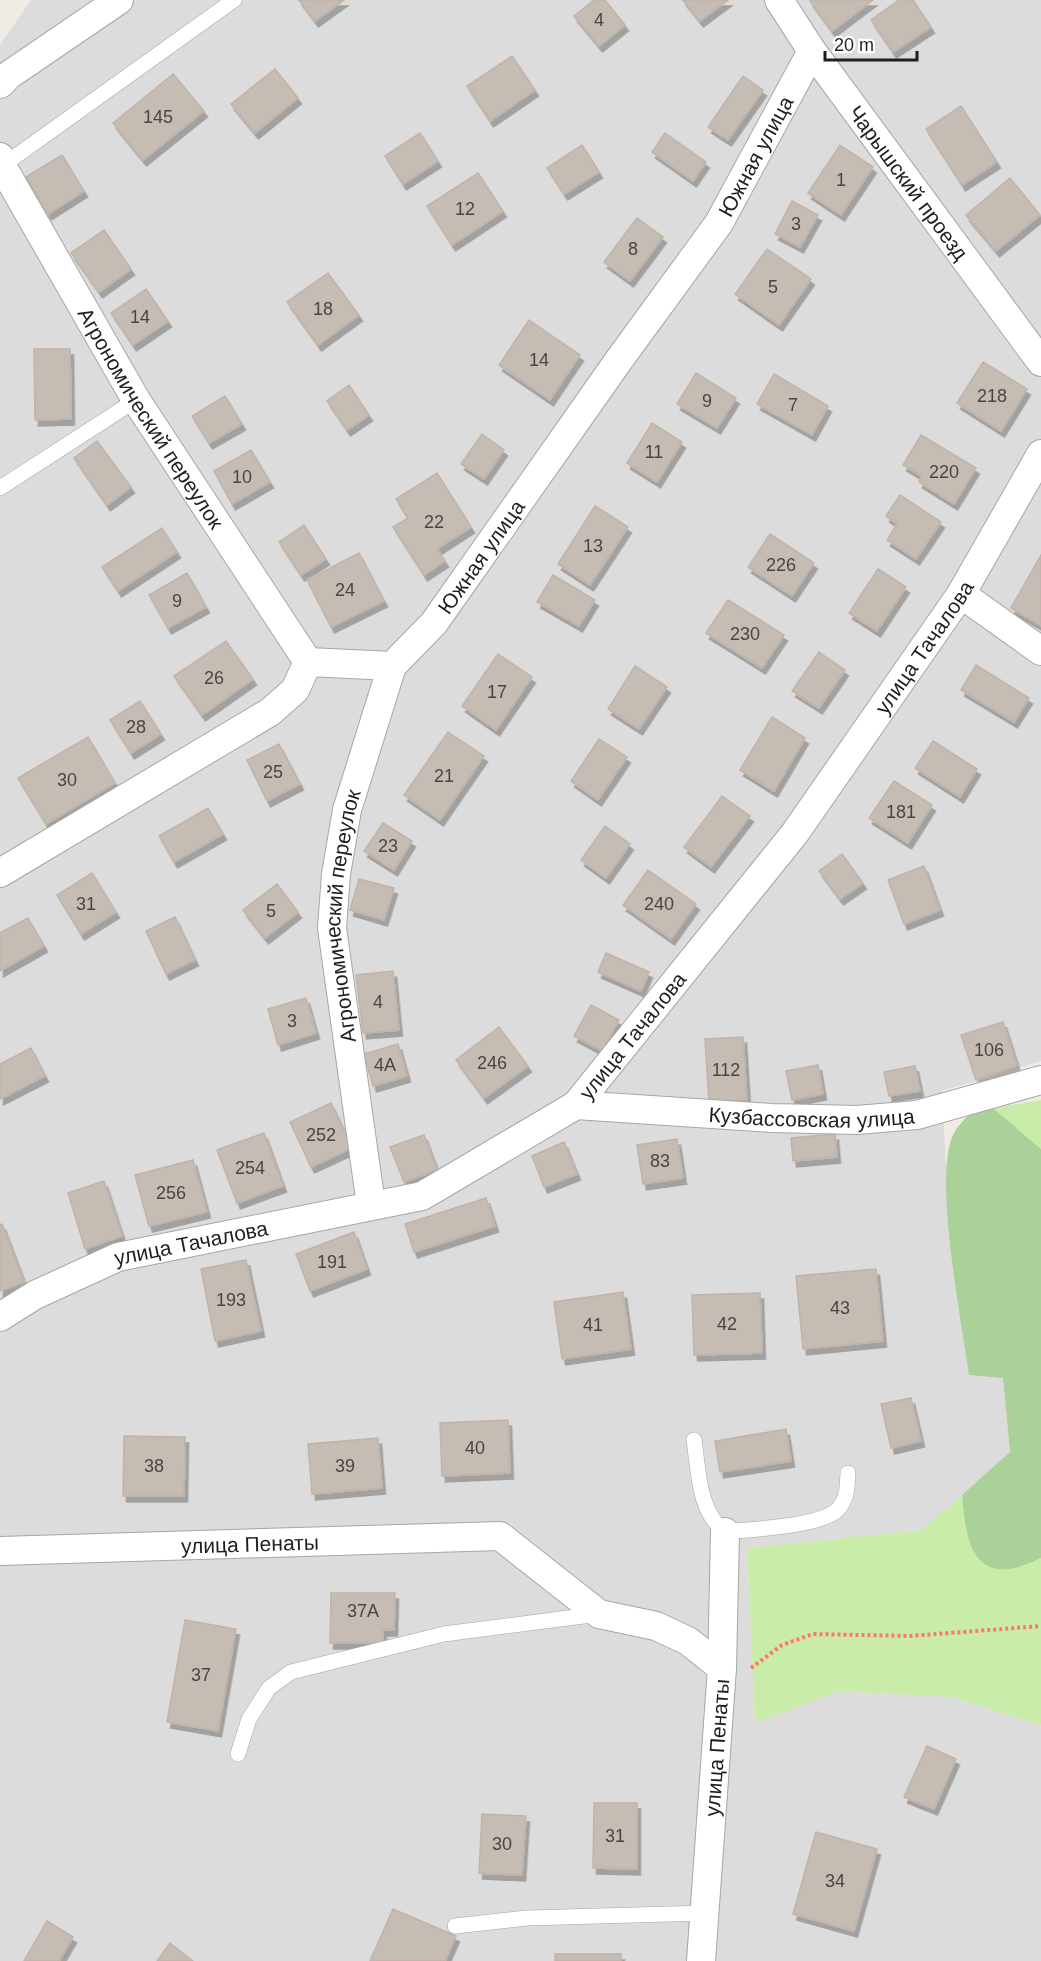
<svg xmlns="http://www.w3.org/2000/svg" width="1041" height="1961" font-family="Helvetica,sans-serif">
<defs>
<filter id="shadow"><feDropShadow dx="3.5" dy="6" stdDeviation="0" flood-color="#0004"/></filter>
</defs>
<rect width="100%" height="100%" fill="#f0ece5"/>
<path fill="#dddcdc" d="M31 0H1041V1061L942 1091 950 1240 969 1375 1003 1377 1010 1453 922 1530 747 1548 755 1722 838 1691 953 1697 1041 1725V1961H0V45Z"/>
<path fill="#caeca9" d="M1041 1100V1149L993 1108Z
M962 1495C966 1550 977 1590 1041 1558V1725L953 1697 838 1691 755 1723 747 1548 922 1530Z"/>
<path fill="#a9d198" d="M977 1107 993 1108 1041 1149V1558C977 1590 966 1550 962 1495L1010 1452 1003 1378 969 1375C962 1323 933 1177 953 1135 958 1124 969 1115 977 1107Z"/>
<path fill="#c5bcb4" stroke="#c2b3a7" stroke-width="1.5" filter="url(#shadow)" d="M299 0H344L315 21Z
M594 0H605L625 25 599 46 574 16Z
M683 0H728L700 21Z
M812 0H873L832 31 810 1Z
M899 0H913L931 27 893 52 871 20Z
M512 56 535 90 490 121 467 86Z
M275 69 298 98 255 133 231 104Z
M173 74 204 111 143 160 113 123Z
M743 76 763 90 728 140 708 127Z
M961 106 997 162 962 185 926 129Z
M420 133 438 161 403 184 385 156Z
M665 133 706 162 693 181 652 152Z
M582 145 599 172 564 194 547 168Z
M840 145 873 167 841 215 808 193Z
M62 155 84 191 48 214 26 177Z
M478 173 503 211 452 245 427 206Z
M1010 178 1040 215 996 251 966 215Z
M792 201 818 215 800 247 775 234Z
M637 218 663 237 630 281 604 262Z
M104 230 131 269 99 292 71 253Z
M767 249 811 279 779 325 735 294Z
M328 273 359 315 318 345 287 302Z
M146 289 168 321 133 345 111 313Z
M529 320 580 355 550 400 499 365Z
M34 349H70L71 419 35 420Z
M983 362 1027 389 1001 431 957 403Z
M696 373 736 398 717 428 677 404Z
M774 374 828 406 812 435 757 404Z
M349 385 369 415 347 430 327 401Z
M225 396 242 424 209 443 192 416Z
M652 423 682 442 657 482 627 463Z
M482 434 504 450 484 479 461 464Z
M921 435 976 468 954 504 919 482 922 476 903 465Z
M97 441 131 487 107 505 74 458Z
M251 450 270 482 232 504 214 471Z
M437 473 471 527 437 549 445 561 424 575 393 527 408 518 396 499Z
M900 495 941 522 916 559 887 540 897 524 886 516Z
M595 506 628 527 590 585 558 564Z
M304 525 326 559 301 575 279 542Z
M162 528 177 552 118 591 102 567Z
M770 534 814 563 792 596 748 567Z
M359 553 384 601 331 627 307 580Z
M1041 555V626L1011 608Z
M878 569 906 587 877 631 849 613Z
M187 573 206 607 168 628 149 595Z
M553 575 595 600 579 626 537 602Z
M728 600 784 635 762 668 706 633Z
M226 641 253 679 202 715 174 676Z
M819 652 845 670 819 708 792 691Z
M498 654 532 677 496 730 462 706Z
M976 665 1029 698 1014 722 961 690Z
M635 666 667 687 639 729 608 709Z
M140 701 161 734 131 753 110 720Z
M772 717 805 738 774 791 740 770Z
M448 732 484 756 440 820 404 795Z
M88 737 115 783 46 824 18 778Z
M599 739 627 757 598 800 571 781Z
M933 741 977 769 960 797 915 768Z
M279 744 300 784 267 801 247 760Z
M894 781 932 805 908 843 869 818Z
M722 796 750 816 711 867 684 847Z
M208 808 223 834 174 862 159 836Z
M383 823 412 841 394 870 364 851Z
M605 826 630 844 606 878 581 860Z
M842 854 863 883 840 899 819 871Z
M924 866 940 910 904 924 888 880Z
M648 870 696 904 671 939 623 905Z
M92 873 116 912 81 934 57 895Z
M359 879 394 888 384 920 350 910Z
M277 884 298 912 265 938 243 910Z
M175 917 195 960 166 974 146 931Z
M28 918 44 946 0 971V933Z
M606 953 649 972 641 991 598 972Z
M393 971 399 1030 363 1033 356 975Z
M306 998 316 1033 278 1045 268 1009Z
M591 1005 619 1020 602 1051 574 1036Z
M1003 1022 1017 1066 976 1080 961 1035Z
M499 1027 528 1066 484 1098 456 1060Z
M743 1037 747 1100 709 1102 705 1039Z
M398 1044 407 1076 373 1086 364 1054Z
M31 1048 45 1076 0 1099V1064Z
M818 1065 823 1094 792 1100 786 1071Z
M915 1066 920 1091 889 1096 884 1072Z
M331 1103 352 1148 311 1167 290 1122Z
M264 1133 283 1186 237 1203 217 1150Z
M835 1134 837 1157 793 1161 791 1138Z
M424 1135 437 1170 404 1182 390 1147Z
M677 1139 683 1178 643 1184 637 1145Z
M564 1142 577 1174 544 1187 532 1156Z
M193 1160 207 1212 149 1226 135 1175Z
M104 1181 122 1236 85 1249 68 1193Z
M486 1198 495 1226 414 1252 405 1224Z
M2 1224 24 1282 0 1291V1225Z
M354 1232 367 1269 310 1291 296 1254Z
M246 1260 261 1331 215 1341 201 1269Z
M876 1269 883 1341 803 1349 796 1276Z
M623 1292 631 1349 562 1359 554 1302Z
M760 1293 762 1353 694 1355 692 1295Z
M911 1398 921 1441 891 1448 881 1404Z
M508 1420 510 1473 442 1476 440 1423Z
M786 1429 791 1461 720 1472 715 1441Z
M124 1436 185 1437 184 1496H123Z
M378 1438 382 1488 312 1494 308 1444Z
M331 1593H395L394 1630H383V1643H330Z
M185 1620 236 1629 218 1731 167 1722Z
M927 1746 956 1759 934 1809 904 1797Z
M594 1803H637V1869L593 1868Z
M482 1814 526 1816 522 1875 479 1873Z
M816 1832 877 1849 854 1931 793 1914Z
M393 1909 456 1936 445 1961H370Z
M47 1921 73 1937 59 1961H24Z
M170 1943 193 1961H157Z
M555 1954H621V1961H555Z"/>
<g fill="none" stroke-linecap="round" stroke-linejoin="round">
<defs>
<path id="service" d="M2 166 234 0
M0 488 136 400
M694 1440C699 1472 698 1511 725 1532 750 1529 824 1527 839 1508 848 1497 847 1486 848 1473
M238 1754 249 1719 269 1688 291 1672 444 1634 599 1614
M455 1926 527 1918 706 1913"/>
<g id="minor">
<path id="s1" d="M779 0 812 51 1041 362"/>
<path d="M0 84 9 75 119 0"/>
<path id="s2" d="M0 157 2 166 136 400 308 662"/>
<path d="M961 594 1041 651"/>
<path id="s3" d="M0 873 270 712 295 690 308 662 392 666 434 623 619 360 719 223 812 51"/>
<path id="s4" d="M576 1105 772 1118 857 1120 917 1115 1041 1080"/>
<path id="s5" d="M371 1205 332 928 336 874 347 810 392 666"/>
<path id="s6" d="M0 1317 35 1295 118 1257 422 1196 576 1105 795 833 961 594 1041 454"/>
<path id="s7" d="M0 1551 500 1536 599 1614 656 1626 688 1641 722 1668"/>
<path id="s8" d="M701 1961 722 1668 725 1532"/>
</g>
</defs>
<use href="#service" stroke="#a6a6a6" stroke-width="16"/>
<use href="#minor" stroke="#a6a6a6" stroke-width="30"/>
<path stroke="#ff7667" stroke-width="4" stroke-dasharray="3 3" stroke-linecap="butt" d="M751 1668 782 1645 813 1634 910 1636 1041 1626"/>
<use href="#service" stroke="#fff" stroke-width="15"/>
<use href="#minor" stroke="#fff" stroke-width="28"/>
</g>
<g text-anchor="middle" dominant-baseline="central" stroke-width="4.5" stroke-linejoin="round" paint-order="stroke">
<g font-size="18" fill="#484644">
<text x="599" y="20">4</text>
<text x="158" y="117">145</text>
<text x="841" y="180">1</text>
<text x="465" y="209">12</text>
<text x="796" y="224">3</text>
<text x="633" y="249">8</text>
<text x="773" y="287">5</text>
<text x="323" y="309">18</text>
<text x="140" y="317">14</text>
<text x="539" y="360">14</text>
<text x="992" y="396">218</text>
<text x="707" y="401">9</text>
<text x="793" y="405">7</text>
<text x="654" y="452">11</text>
<text x="944" y="472">220</text>
<text x="242" y="477">10</text>
<text x="434" y="522">22</text>
<text x="593" y="546">13</text>
<text x="781" y="565">226</text>
<text x="345" y="590">24</text>
<text x="177" y="601">9</text>
<text x="745" y="634">230</text>
<text x="214" y="678">26</text>
<text x="497" y="692">17</text>
<text x="136" y="727">28</text>
<text x="273" y="772">25</text>
<text x="444" y="776">21</text>
<text x="67" y="780">30</text>
<text x="901" y="812">181</text>
<text x="388" y="846">23</text>
<text x="86" y="904">31</text>
<text x="659" y="904">240</text>
<text x="271" y="911">5</text>
<text x="378" y="1002">4</text>
<text x="292" y="1021">3</text>
<text x="989" y="1050">106</text>
<text x="492" y="1063">246</text>
<text x="385" y="1065">4А</text>
<text x="726" y="1070">112</text>
<text x="321" y="1135">252</text>
<text x="660" y="1161">83</text>
<text x="250" y="1168">254</text>
<text x="171" y="1193">256</text>
<text x="332" y="1262">191</text>
<text x="231" y="1300">193</text>
<text x="840" y="1308">43</text>
<text x="727" y="1324">42</text>
<text x="593" y="1325">41</text>
<text x="475" y="1448">40</text>
<text x="154" y="1466">38</text>
<text x="345" y="1466">39</text>
<text x="363" y="1611">37А</text>
<text x="201" y="1675">37</text>
<text x="615" y="1836">31</text>
<text x="502" y="1844">30</text>
<text x="835" y="1881">34</text>
</g>
<g font-size="21" fill="#1f1f1f" stroke="#fff">
<text stroke="none"><textPath href="#s3" startOffset="1090">Южная улица</textPath></text>
<text stroke="none"><textPath href="#s1" startOffset="224">Чарышский проезд</textPath></text>
<text stroke="none"><textPath href="#s2" startOffset="302">Агрономический переулок</textPath></text>
<text stroke="none"><textPath href="#s3" startOffset="604">Южная улица</textPath></text>
<text stroke="none"><textPath href="#s6" startOffset="1197">улица Тачалова</textPath></text>
<text stroke="none"><textPath href="#s5" startOffset="292">Агрономический переулок</textPath></text>
<text stroke="none"><textPath href="#s6" startOffset="711">улица Тачалова</textPath></text>
<text stroke="none"><textPath href="#s4" startOffset="236">Кузбассовская улица</textPath></text>
<text stroke="none"><textPath href="#s6" startOffset="207">улица Тачалова</textPath></text>
<text stroke="none"><textPath href="#s7" startOffset="250">улица Пенаты</textPath></text>
<text stroke="none"><textPath href="#s8" startOffset="214">улица Пенаты</textPath></text>
</g>
</g>
<path d="M825 51v9h92v-9" fill="none" stroke="#1f1f1f" stroke-width="3"/>
<text x="834" y="51" font-size="18" fill="#1f1f1f" stroke="#ffffff" stroke-width="4.5" paint-order="stroke">20 m</text>
</svg>
